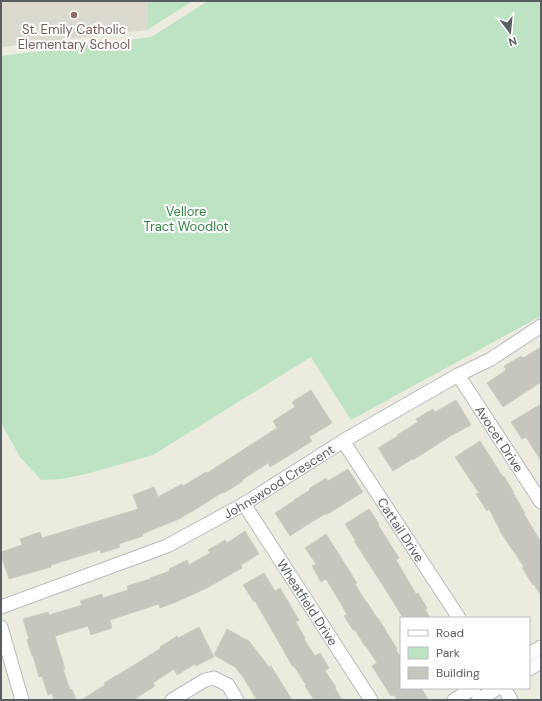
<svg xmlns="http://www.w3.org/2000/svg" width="542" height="701" font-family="'DM Sans',sans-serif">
<rect width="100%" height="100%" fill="#ecebe0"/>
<path fill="#dcdacf" d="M1 1H148L147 30 1 47Z"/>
<path fill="#bde3c3" d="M148 1H193L147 30Z
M208 1H541V316L351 420 311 357 153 455 90 473 62 479 41 480 20 457 1 423V56L151 37Z"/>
<path fill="#c6c5be" stroke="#d0cdbf" d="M541 347V382L503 407 487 383 506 370 504 366 521 356 523 358Z
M311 390 332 423 309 437 312 441 293 453 270 467 268 463 242 480 243 481 224 493 223 492 196 509 179 519 142 534 143 536 119 544 120 547 101 553 100 550 51 565V567L9 579 1 555V552L22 545 20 539 40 532 42 538 138 509 133 495 154 487 158 497 182 484 183 486 206 472 207 473 277 428 273 421 295 407 292 402Z
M456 400 471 425 452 435 413 460 412 459 393 471 378 448 398 436 397 435 418 422 416 419 433 409 435 412Z
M541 404V461L526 437 522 439 511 422Z
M480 441 503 477 504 476 514 493H513L525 513 524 514 541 542V596L534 584 533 585 522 568 524 567 499 530H500L489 509 487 511 476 494 479 493 455 457Z
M348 469 363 492 326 515 325 514 310 523 290 536 275 513 295 500H294L310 490 309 489 326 478 328 481Z
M369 509 379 524 378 525 399 558 396 560 416 594 418 593 427 608 425 609 430 618H403L384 587 354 541H356L345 524Z
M245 531 259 554 241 565 242 568 207 588 176 602 160 608 159 604 110 620 112 628 91 635 88 626 55 636 65 669H63L70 690 72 689 76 700H54L52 693 48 695 42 676 39 677 33 656H32L27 640 29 639 23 619 48 612 49 615 82 605 80 601 102 594 103 598 128 590 127 586 150 579V578L170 571 169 569 187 560 189 565 210 553 208 550 225 540 227 543Z
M326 534 357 583 355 584 366 602H367L377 618H378L397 649 396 650 401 658V688H421L429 700H397L394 695 391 696 372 666 377 663 366 646H365L355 630H353L344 616 347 614 326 579 321 582 312 566 316 564 305 548Z
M264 573 275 591 280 588 299 620 296 622 305 638 304 639 315 656 320 653 329 668 325 671 336 687 335 688 342 700H314L305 686 306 685 294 666 293 667 255 601 254 602 243 585Z
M199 627 214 657 196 666 195 664 177 675 174 669 153 683 155 686 133 700H81L105 685 104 683 136 664 161 648 160 647 177 636 178 638Z
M227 629 249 641 269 667 271 666 292 700H257L243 677 235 667 214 655Z"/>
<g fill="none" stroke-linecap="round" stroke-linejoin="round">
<defs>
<g id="minor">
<path id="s1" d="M458 375 541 502"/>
<path id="s2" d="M343 441 459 618"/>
<path id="s3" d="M244 504 371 700"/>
<path id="s4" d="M1 607 167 546 244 504 343 441 458 375 491 359 541 326"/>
<path d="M1 627 22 700"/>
<path d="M529 654 541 647"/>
<path d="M529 669 541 662"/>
<path d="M504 688 511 700"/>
<path d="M172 700 205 680 214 678 228 685 237 700"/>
<path d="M454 700 474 688"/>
<path d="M478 700 498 688"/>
</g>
</defs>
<use href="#minor" stroke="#b8babf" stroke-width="15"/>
<use href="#minor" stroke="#fff" stroke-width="13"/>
</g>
<circle fill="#8d6e63" stroke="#fff" stroke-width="1.5" cx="74" cy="15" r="4"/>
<g text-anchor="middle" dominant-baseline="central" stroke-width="4" stroke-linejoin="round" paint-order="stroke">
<g font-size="13" fill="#785e54" stroke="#fff">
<text x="74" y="29">St. Emily Catholic<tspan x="74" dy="15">Elementary School</tspan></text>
</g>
<g font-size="13" fill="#378245" stroke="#fff">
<text x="186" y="211">Vellore<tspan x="186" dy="15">Tract Woodlot</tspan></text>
</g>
<g font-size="13" fill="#595c61" stroke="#fff">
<text stroke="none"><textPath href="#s1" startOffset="76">Avocet Drive</textPath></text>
<text stroke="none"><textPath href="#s4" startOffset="306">Johnswood Crescent</textPath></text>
<text stroke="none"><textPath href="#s2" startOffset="106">Cattail Drive</textPath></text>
<text stroke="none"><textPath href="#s3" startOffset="117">Wheatfield Drive</textPath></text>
</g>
</g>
<rect width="542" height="701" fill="none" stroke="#595c61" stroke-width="4"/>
<rect x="400" y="617" width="130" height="72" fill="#ffffff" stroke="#bdbec0"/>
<rect x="408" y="630" width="20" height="6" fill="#ffffff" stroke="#bdbec0"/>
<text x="436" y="637" font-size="12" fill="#595c61">Road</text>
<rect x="408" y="647" width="20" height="12" fill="#bde3c3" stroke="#bdbec0"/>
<text x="436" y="657" font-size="12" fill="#595c61">Park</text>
<rect x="408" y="667" width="20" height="12" fill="#c6c5be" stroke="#bdbec0"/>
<text x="436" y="677" font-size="12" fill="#595c61">Building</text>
<g transform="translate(510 32) rotate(164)" stroke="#ffffff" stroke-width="3" paint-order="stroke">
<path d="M0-3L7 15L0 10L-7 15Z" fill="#595c61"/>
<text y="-6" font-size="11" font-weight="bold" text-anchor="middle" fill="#595c61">N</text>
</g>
</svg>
